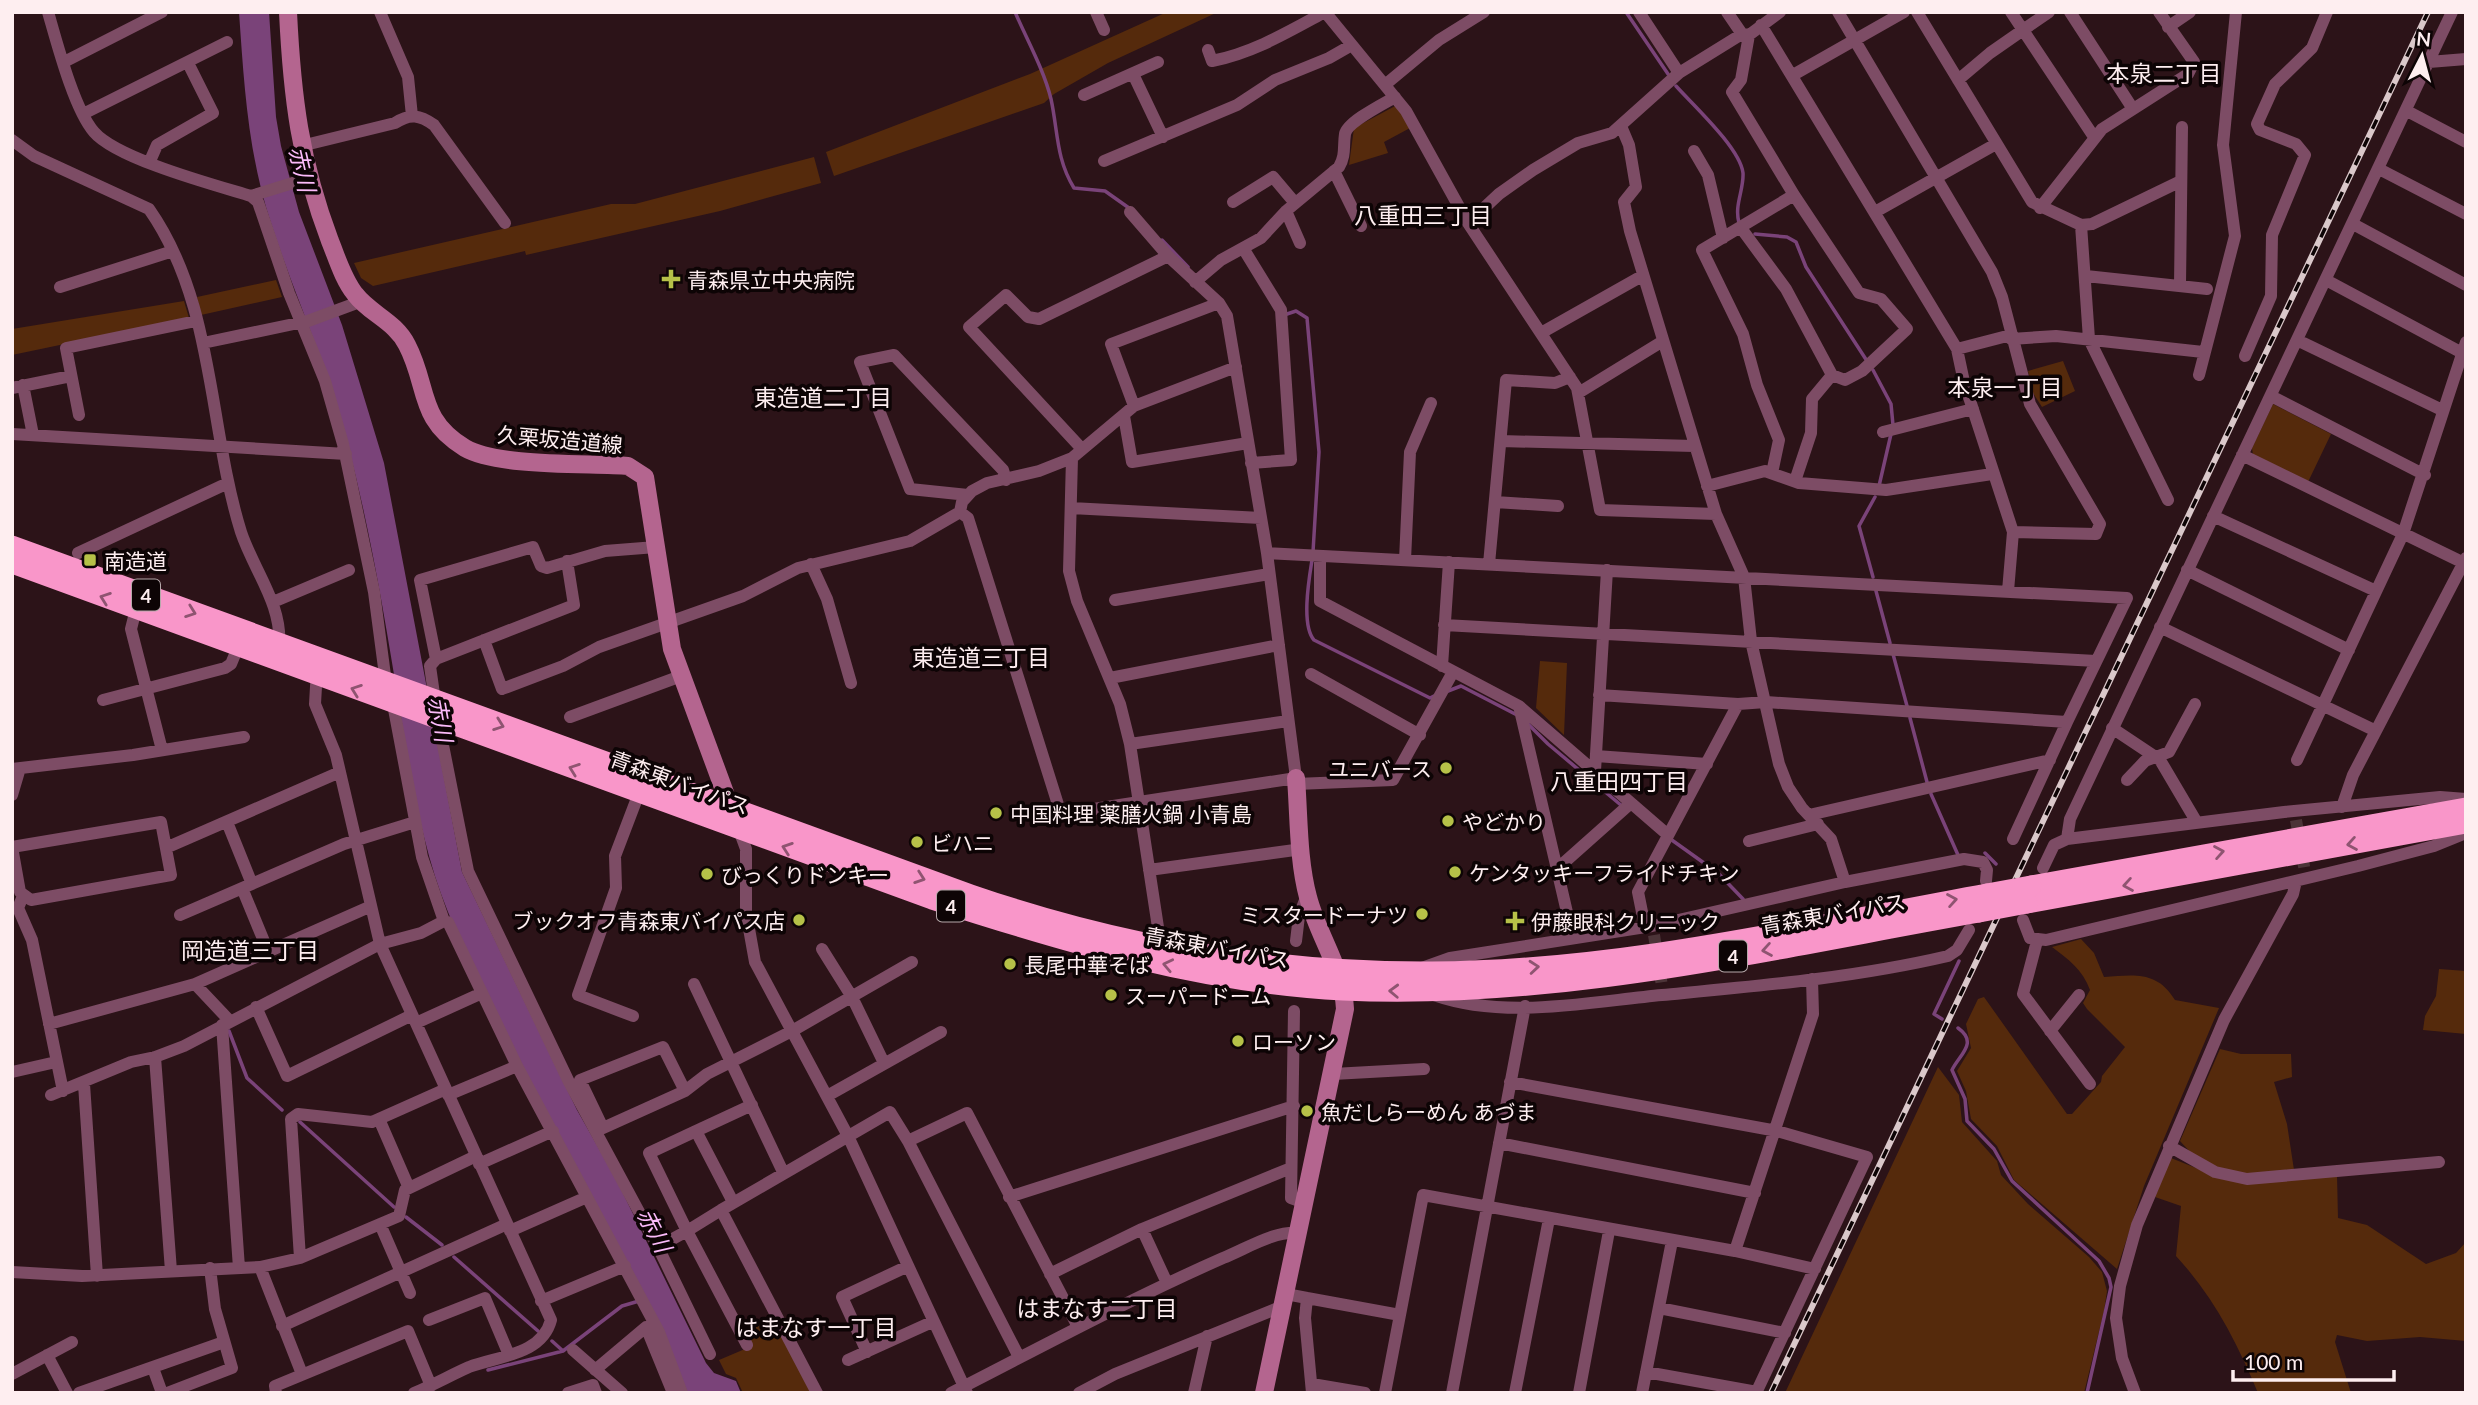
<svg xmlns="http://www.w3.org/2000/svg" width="2478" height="1405" font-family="Lato,'Noto Sans JP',sans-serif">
<rect width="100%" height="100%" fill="#2c1318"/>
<path fill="#552a0c" d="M1167 12H1218L1108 63 1054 94 1044 103 834 176 826 152 1030 74Z
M1397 105 1410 128 1384 142 1388 153 1349 165 1354 128Z
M814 157 821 183 720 211 526 255 525 251 373 286 361 278 354 263 611 204H635Z
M276 280 282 297 201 315 197 297Z
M184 301 189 318 12 355V329Z
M2063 361 2075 391 2042 407 2033 393 2028 371Z
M2273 404 2331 434 2308 482 2253 455 2252 448Z
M1540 661 1567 663 1564 735 1536 708Z
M2081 939 2094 953 2104 977C2133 975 2157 970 2175 1000L2219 1008 2144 1186 2117 1269 2014 1180 1997 1146 1971 1119 1966 1091 1957 1071 1971 1048 1966 1024 1978 999 1984 997 2067 1114H2072L2101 1082 2102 1076 2125 1047 2087 1009 2083 1003 2090 990C2083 970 2068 959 2052 947Z
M2439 969 2466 971V1034L2423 1030 2425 1016 2436 996Z
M2220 1049 2241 1054H2291L2292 1077 2274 1082 2287 1124 2294 1170C2263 1174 2227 1178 2198 1160 2193 1156 2186 1147 2180 1141Z
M1938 1067 1959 1095 1962 1122 1997 1161 2001 1175 2028 1204 2089 1257 2102 1272 2107 1291 2104 1311 2084 1393H1785Z
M2171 1158 2216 1176 2337 1175 2338 1218 2367 1225 2426 1264 2456 1253 2466 1242V1341L2420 1337 2367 1341 2337 1335 2335 1342 2351 1393H2258C2237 1342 2213 1296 2176 1256L2181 1206 2155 1197Z
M772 1317 811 1393H743L736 1378 726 1374 719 1360 752 1346 746 1331Z"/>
<path fill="#7a4379" d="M239 12H269L276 117 281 146 299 212 342 325 384 463 462 872 577 1110 615 1177 706 1363 714 1373 736 1381 741 1393H688C618 1228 515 1078 448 912 421 846 411 775 399 705 385 618 370 530 348 445 329 368 295 298 271 223 248 154 244 84 239 12Z"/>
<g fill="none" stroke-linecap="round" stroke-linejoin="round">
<path stroke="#7a4379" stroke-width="3.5" d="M1015 12C1027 40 1044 70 1051 99 1058 131 1056 159 1074 188L1105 191 1129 208
M1626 12 1668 74
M1676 86C1693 105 1740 148 1743 173 1744 190 1734 205 1739 223
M1755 234 1787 237 1796 242 1806 267 1867 361
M1162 240 1188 267
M1284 315 1296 311 1307 318 1319 452 1313 552
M1873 370 1891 404 1893 425
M1879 486 1891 434
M1312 560C1309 579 1301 625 1314 640L1430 698 1434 696
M1873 577 1859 526 1875 497
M1876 591 1890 643
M1893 654 1907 706
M1448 691 1461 686 1517 715
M1910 718 1927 782
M1528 724 1548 744 1622 806
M1931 794 1958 855
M1669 838 1718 873 1743 899
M1985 853 1996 864
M1942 1019 1934 1014 1959 961
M1958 1028C1979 1043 1959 1055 1952 1070L1965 1099 1967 1121 1994 1149 2012 1181 2099 1261 2109 1278 2111 1287 2087 1393
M229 1031 247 1078 282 1110
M300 1122 394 1207
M406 1217 442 1245
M454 1257 538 1331
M552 1341 563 1351
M488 1370 563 1351 622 1306 639 1301"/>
<path stroke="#4c3438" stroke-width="12" stroke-dasharray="12 6" stroke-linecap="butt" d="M2296 820 2305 872
M1654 935 1662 986"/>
<path stroke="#7d4c65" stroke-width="12" d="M48 12C57 43 74 109 94 132 117 159 215 185 251 196L258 202 289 293 325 381 343 444 374 592 386 683
M380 12 408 77 412 116
M1096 12 1104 30
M1639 12 1679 73
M1727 12 1742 34
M1838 12 1992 272 2002 297 2030 404 2100 524 2096 534 2013 532
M1917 12 2032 202 2081 225 2089 339 2168 500
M2011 12 2094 137
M2070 12 2133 109
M1761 25 1957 349 1964 382 2013 532 2008 591
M2168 27 2190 12
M1749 35 1741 80 1732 92 1794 195 1859 293 1881 299 1907 329 1862 371 1845 380 1832 375 1812 399 1811 433 1795 481
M1208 50 1212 61C1253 53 1288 32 1325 12L1406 111 1468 223 1577 388 1600 510 1716 514
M64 62 162 12
M2429 62 2466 59
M1133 74 1163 137
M1793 75 1904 12
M1958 80 1990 53 2049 12
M1386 84 1439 40 1484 12
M1084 95 1158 62
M2407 111 2466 142
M83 114 227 42
M1621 126 1629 145 1636 187 1624 202 1630 231 1716 514 1744 577 1751 641 1779 764 1788 787 1802 808 1831 839 1845 882
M12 140 34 156 149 209C215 303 208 426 241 532 254 571 283 605 279 647
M301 146 395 123C410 113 420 115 434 125L505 223
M1694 151 1708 175 1723 238
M150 161 157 145 213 113 188 63
M1104 161 1237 105 1275 80 1329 58 1350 46
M2379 169 2466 214
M1334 171 1361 226
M251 196 309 178
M1233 202 1273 177 1295 203
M2040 208 2102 129 2188 74 2194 62 2159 12
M1286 211 1300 243
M1875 212 1996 144
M1468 223 1499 194 1533 170 1578 143 1612 133 1679 73 1742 34 1749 35 1780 12
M2353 224 2466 285
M2081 225 2092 224 2181 181
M1741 228 1786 289 1832 375
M1243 248 1281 310 1291 460 1251 463
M2086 276 2207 289
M2326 280 2466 355
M1195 282 1221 260 1261 238 1286 211 1339 167C1346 155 1343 147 1345 134 1347 122 1383 104 1395 97
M2180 285 2182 127
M60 287 173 251
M1541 333 1642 276
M2011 339 2056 336 2203 352
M2297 340 2442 410
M203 343 308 321 362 301
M1957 349 2011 335
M2245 356 2271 296 2272 235 2305 155 2296 144 2260 130 2257 124 2275 84 2312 48 2327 12
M2199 375 2235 236 2223 145 2236 12
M23 385 33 435
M12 388 71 376
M1580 392 1663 341
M2271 396 2425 475
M1134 406 1111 344 1219 303
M79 415 66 348 196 321
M1124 416 1132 462 1248 443
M1883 432 1973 409
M12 434 346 454
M1501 441 1694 446
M1082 449 969 327 1006 295 1028 317 1039 319 1168 256
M2242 455 2466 564
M1072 458 1069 571 1077 601 1120 704 1130 744 1161 947
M1772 473 1779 440 1757 385 1743 334 1702 250 1794 195
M1707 486 1765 471 1799 483 1886 490 1992 474
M968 495 910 489 860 362 894 355 1003 470 1006 480
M1495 502 1558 506
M1071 508 1261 518
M960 512 968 518 1061 814 1296 778 1267 553 1227 316 1219 303 1168 256 1130 212
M2213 516 2376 591
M78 553 228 483
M1267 553 2127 598 2067 722 1766 702 1738 704 1638 892 1645 927
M1320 556V601L1519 706 1668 835
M1405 560 1410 452 1431 403
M811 564 827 599 851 683
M1489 564 1506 380 1555 383 1570 377
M2187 570 2349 650
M1115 600 1269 574
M273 602 349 570
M136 609 131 629 162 750
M1444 625 2096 661
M2160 627 2376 731
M484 640 502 689 563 666 599 647 743 596 798 568 910 541 960 512 962 502 972 491 987 483 1039 471 1072 458 1134 406 1236 367
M436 659 574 605 567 561
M1442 666 1449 562
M317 669 315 704 336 755 380 944 551 1320C542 1355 498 1356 469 1367 451 1375 433 1385 414 1393
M1311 674 1420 735
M1110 678 1279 645
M1599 695 1738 704
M103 700 225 668 231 664 238 647
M435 701 430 666 436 659 420 580 533 547 541 566 547 568 605 551 656 547
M393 704 422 857 444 921 448 922 517 1066 659 1332 682 1393
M1519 706 1573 938
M570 717 681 676
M438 720 468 871 569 1082 658 1247 710 1354
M2112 728 2160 760 2196 821
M1130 744 1288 721
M1596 756 1707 764
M2297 760 2403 534 2466 342
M12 769 133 755 244 737
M1595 771 1607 570
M2127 780 2145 761 2169 752 2195 704
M1296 784 1393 780 1453 672
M12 795 20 768
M2342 807 2353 775 2466 558
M1809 815 2050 760
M161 822 171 875 31 900 20 892 12 847Z
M227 822 252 884
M739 830 746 849V912L755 962 848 1136 967 1393
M2013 839 2067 722
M2067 839 2070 819 2452 12
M1749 841 1818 824
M168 847 340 772
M1558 868 1631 803
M2043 868 2054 845 2067 839 2284 812 2440 797 2466 799
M1149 870 1302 849
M242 888 268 951
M23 896 18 908 32 940 63 1091
M180 915 344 844 415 822
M2023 920 2030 938 2046 940 2358 866 2434 846 2466 833
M1296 941 1299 916 1307 895
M2037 941 2023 994 2090 1084
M822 949 852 997 884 1063
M1422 968 1450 958 1652 926 1845 882 1964 859 1983 862 1987 870 1986 881
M195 984 229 1020
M694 984 783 1172
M1434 995C1505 1020 1588 1002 1662 995 1757 986 1854 978 1948 956L1957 950 1969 930
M256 1007 287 1076 412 1015
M1294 1011 1291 1198 1305 1203
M633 1016 578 995 616 888 615 856 639 793
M416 1023 482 993
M49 1024 195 984 369 907
M222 1025 239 1268
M2050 1031 2079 995
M155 1057 171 1271
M12 1072 56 1062
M1333 1074 1424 1069
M1510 1082 1777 1131 1867 1157 1756 1393
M84 1084 97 1276
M685 1091 663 1047 580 1080 603 1128 685 1091 707 1074 792 1031 912 962
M51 1095 131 1062 155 1057 184 1046 380 944 421 933 444 921
M448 1095 517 1066
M827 1096 941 1032
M379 1119 409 1188
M696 1131 752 1105
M908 1141 1019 1357
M1499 1143 1755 1193
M2169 1146 2215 1172 2247 1179 2439 1162
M479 1164 553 1131
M1009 1197 1294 1106
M721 1210 687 1231 649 1153 696 1131 733 1202
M380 1224 410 1293
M1142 1229 1167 1283
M510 1231 587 1197
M658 1247 687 1231 747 1345
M1735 1251 1813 1014 1812 979
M300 1258 291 1119 298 1114 372 1122 446 1089
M260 1267 302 1374
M12 1272 82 1276 260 1267 300 1258 399 1216 405 1190 476 1156
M1050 1274 1142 1229 1291 1168
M1286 1294 1307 1298 1305 1318 1312 1393
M1307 1298 1400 1315
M541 1301 625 1266
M1659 1308 1785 1333
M429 1320 485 1298 509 1355
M282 1326 507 1224
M573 1350 622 1393
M867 1352 842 1297 906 1267
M47 1355 67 1393
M848 1360 932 1322
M153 1368 162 1393
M595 1370 646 1327 673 1393
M1646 1372 1757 1392
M12 1374 72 1342
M1312 1384 1365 1393
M79 1393 224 1342
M167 1393 232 1368 215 1309 210 1268
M276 1393 275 1386 408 1331 431 1386
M568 1393 593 1385 596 1393
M817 1393 721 1210 890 1112 908 1141 967 1113 1078 1327
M951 1393C1041 1347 1130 1299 1223 1258 1246 1249 1273 1231 1298 1233
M1079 1393 1115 1374 1283 1306
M1194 1393 1207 1336
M1385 1393 1423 1195 1735 1251 1815 1269
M1452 1393 1525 1006
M1515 1393 1549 1219
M1579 1393 1609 1231
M1642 1393 1672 1241
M2135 1393 2122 1358 2116 1318 2120 1286 2137 1225 2224 1020 2293 894 2296 881"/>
<path stroke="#b4658f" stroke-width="18" d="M288 12C292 96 300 162 330 241 337 258 343 279 355 294 370 314 395 321 407 345 429 387 417 419 465 448 498 467 587 463 628 466L645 477 672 649 734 817
M1264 1393 1345 1009C1343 968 1318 936 1308 897 1298 860 1299 817 1296 778"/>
<path stroke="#f996c9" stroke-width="21" d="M12 546 971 895C1119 946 1275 973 1432 972 1619 971 1805 927 1987 894
M12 563 932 899C1065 942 1202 983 1343 990 1557 1000 1769 949 1979 912
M2031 886 2466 808
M2027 903 2466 823"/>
<defs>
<path id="rail" d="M1771 1393 2428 12"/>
</defs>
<use href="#rail" stroke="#dac8ca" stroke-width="6"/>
<use href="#rail" stroke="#0d0405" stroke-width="3.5" stroke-dasharray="10" stroke-linecap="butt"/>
<path stroke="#f996c9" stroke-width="21" d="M1987 894 2031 886
M1979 912 2027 903"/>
</g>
<defs><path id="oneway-chevron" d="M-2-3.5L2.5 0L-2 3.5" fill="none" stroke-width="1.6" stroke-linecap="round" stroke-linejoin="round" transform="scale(1.75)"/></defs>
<g stroke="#8f5471">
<use href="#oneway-chevron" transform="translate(105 598) rotate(-160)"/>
<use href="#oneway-chevron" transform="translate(191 612) rotate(20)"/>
<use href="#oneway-chevron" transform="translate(356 690) rotate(-160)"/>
<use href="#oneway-chevron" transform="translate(499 725) rotate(20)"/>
<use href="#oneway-chevron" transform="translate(574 769) rotate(-160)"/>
<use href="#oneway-chevron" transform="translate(2352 844) rotate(170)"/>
<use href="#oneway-chevron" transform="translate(787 848) rotate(-161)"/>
<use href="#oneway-chevron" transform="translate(2219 852) rotate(-10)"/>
<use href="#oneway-chevron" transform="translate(920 878) rotate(19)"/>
<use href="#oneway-chevron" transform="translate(2128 885) rotate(170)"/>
<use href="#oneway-chevron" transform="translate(1952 900) rotate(-10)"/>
<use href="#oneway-chevron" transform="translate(1767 950) rotate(170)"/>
<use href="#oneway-chevron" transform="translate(1168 965) rotate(-168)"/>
<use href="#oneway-chevron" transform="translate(1534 967) rotate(-5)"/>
<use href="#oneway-chevron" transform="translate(1394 991) rotate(-178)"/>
</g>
<g fill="#b6c148" stroke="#0d0405" stroke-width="2.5">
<path d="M667.5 268.5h7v7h7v7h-7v7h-7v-7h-7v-7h7z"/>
<rect x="83" y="553" width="14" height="14" rx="3.5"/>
<circle cx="1446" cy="768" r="7"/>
<circle cx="996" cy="813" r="7"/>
<circle cx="1448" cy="821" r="7"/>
<circle cx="917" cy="842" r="7"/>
<circle cx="1455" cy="872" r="7"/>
<circle cx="707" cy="874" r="7"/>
<circle cx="1422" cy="914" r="7"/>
<circle cx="799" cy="920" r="7"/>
<path d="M1511.5 910.5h7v7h7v7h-7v7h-7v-7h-7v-7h7z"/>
<circle cx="1010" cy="964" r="7"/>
<circle cx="1111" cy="995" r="7"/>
<circle cx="1238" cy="1041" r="7"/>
<circle cx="1307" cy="1111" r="7"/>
</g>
<g text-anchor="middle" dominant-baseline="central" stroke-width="7" stroke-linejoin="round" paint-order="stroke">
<g fill="#0d0405" stroke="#b6a8aa" stroke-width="2">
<rect x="132" y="579.5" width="28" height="31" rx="5"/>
<rect x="937" y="890.5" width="28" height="31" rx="5"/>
<rect x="1719" y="940.5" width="28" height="31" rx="5"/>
</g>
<g font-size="19" font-weight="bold" fill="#feeef0">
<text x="146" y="595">4</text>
<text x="951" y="906">4</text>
<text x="1733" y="956">4</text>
</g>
<g font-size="21" fill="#feeef0" stroke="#0d0405" text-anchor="start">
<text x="687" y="279">青森県立中央病院</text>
<text x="104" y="560">南造道</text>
<text x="1432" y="768" text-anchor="end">ユニバース</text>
<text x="1010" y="813">中国料理 薬膳火鍋 小青島</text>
<text x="1462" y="821">やどかり</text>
<text x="931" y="842">ビハニ</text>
<text x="1469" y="872">ケンタッキーフライドチキン</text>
<text x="721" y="874">びっくりドンキー</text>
<text x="1408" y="914" text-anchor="end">ミスタードーナツ</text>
<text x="785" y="920" text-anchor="end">ブックオフ青森東バイパス店</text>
<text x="1531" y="921">伊藤眼科クリニック</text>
<text x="1024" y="964">長尾中華そば</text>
<text x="1125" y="995">スーパードーム</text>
<text x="1252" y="1041">ローソン</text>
<text x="1321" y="1111">魚だしらーめん あづま</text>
</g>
<g font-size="21" fill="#feeef0" stroke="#0d0405">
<text transform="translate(560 439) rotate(5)">久栗坂造道線</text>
<text transform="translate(680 782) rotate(20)">青森東バイパス</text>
<text transform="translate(1833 913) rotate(-10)">青森東バイパス</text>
<text transform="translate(1217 947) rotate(10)">青森東バイパス</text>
</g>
<g font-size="23" fill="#feeef0" stroke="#0d0405">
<text x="2164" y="73">本泉二丁目</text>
<text x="1423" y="215">八重田三丁目</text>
<text x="2005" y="387">本泉一丁目</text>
<text x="823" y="397">東造道二丁目</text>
<text x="981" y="657">東造道三丁目</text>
<text x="1619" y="781">八重田四丁目</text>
<text x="250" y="950">岡造道三丁目</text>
<text x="1097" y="1308">はまなす二丁目</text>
<text x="816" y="1327">はまなす一丁目</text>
</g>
<g font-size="23" font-style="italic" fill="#fabaf9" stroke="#0d0405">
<text transform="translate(303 169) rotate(77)">赤川</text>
<text transform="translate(441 719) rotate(80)">赤川</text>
<text transform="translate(655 1230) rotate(63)">赤川</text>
</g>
</g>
<rect width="2478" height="1405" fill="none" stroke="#feeef0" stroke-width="28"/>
<g transform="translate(2422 56) rotate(6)" stroke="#0d0405" stroke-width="5" paint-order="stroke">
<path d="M0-5L12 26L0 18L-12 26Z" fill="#feeef0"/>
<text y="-10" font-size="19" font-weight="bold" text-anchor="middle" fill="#feeef0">N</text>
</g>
<path d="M2233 1370v10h161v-10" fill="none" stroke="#feeef0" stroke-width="3.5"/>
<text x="2244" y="1370" font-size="21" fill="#feeef0" stroke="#0d0405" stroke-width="5" paint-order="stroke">100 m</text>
</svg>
